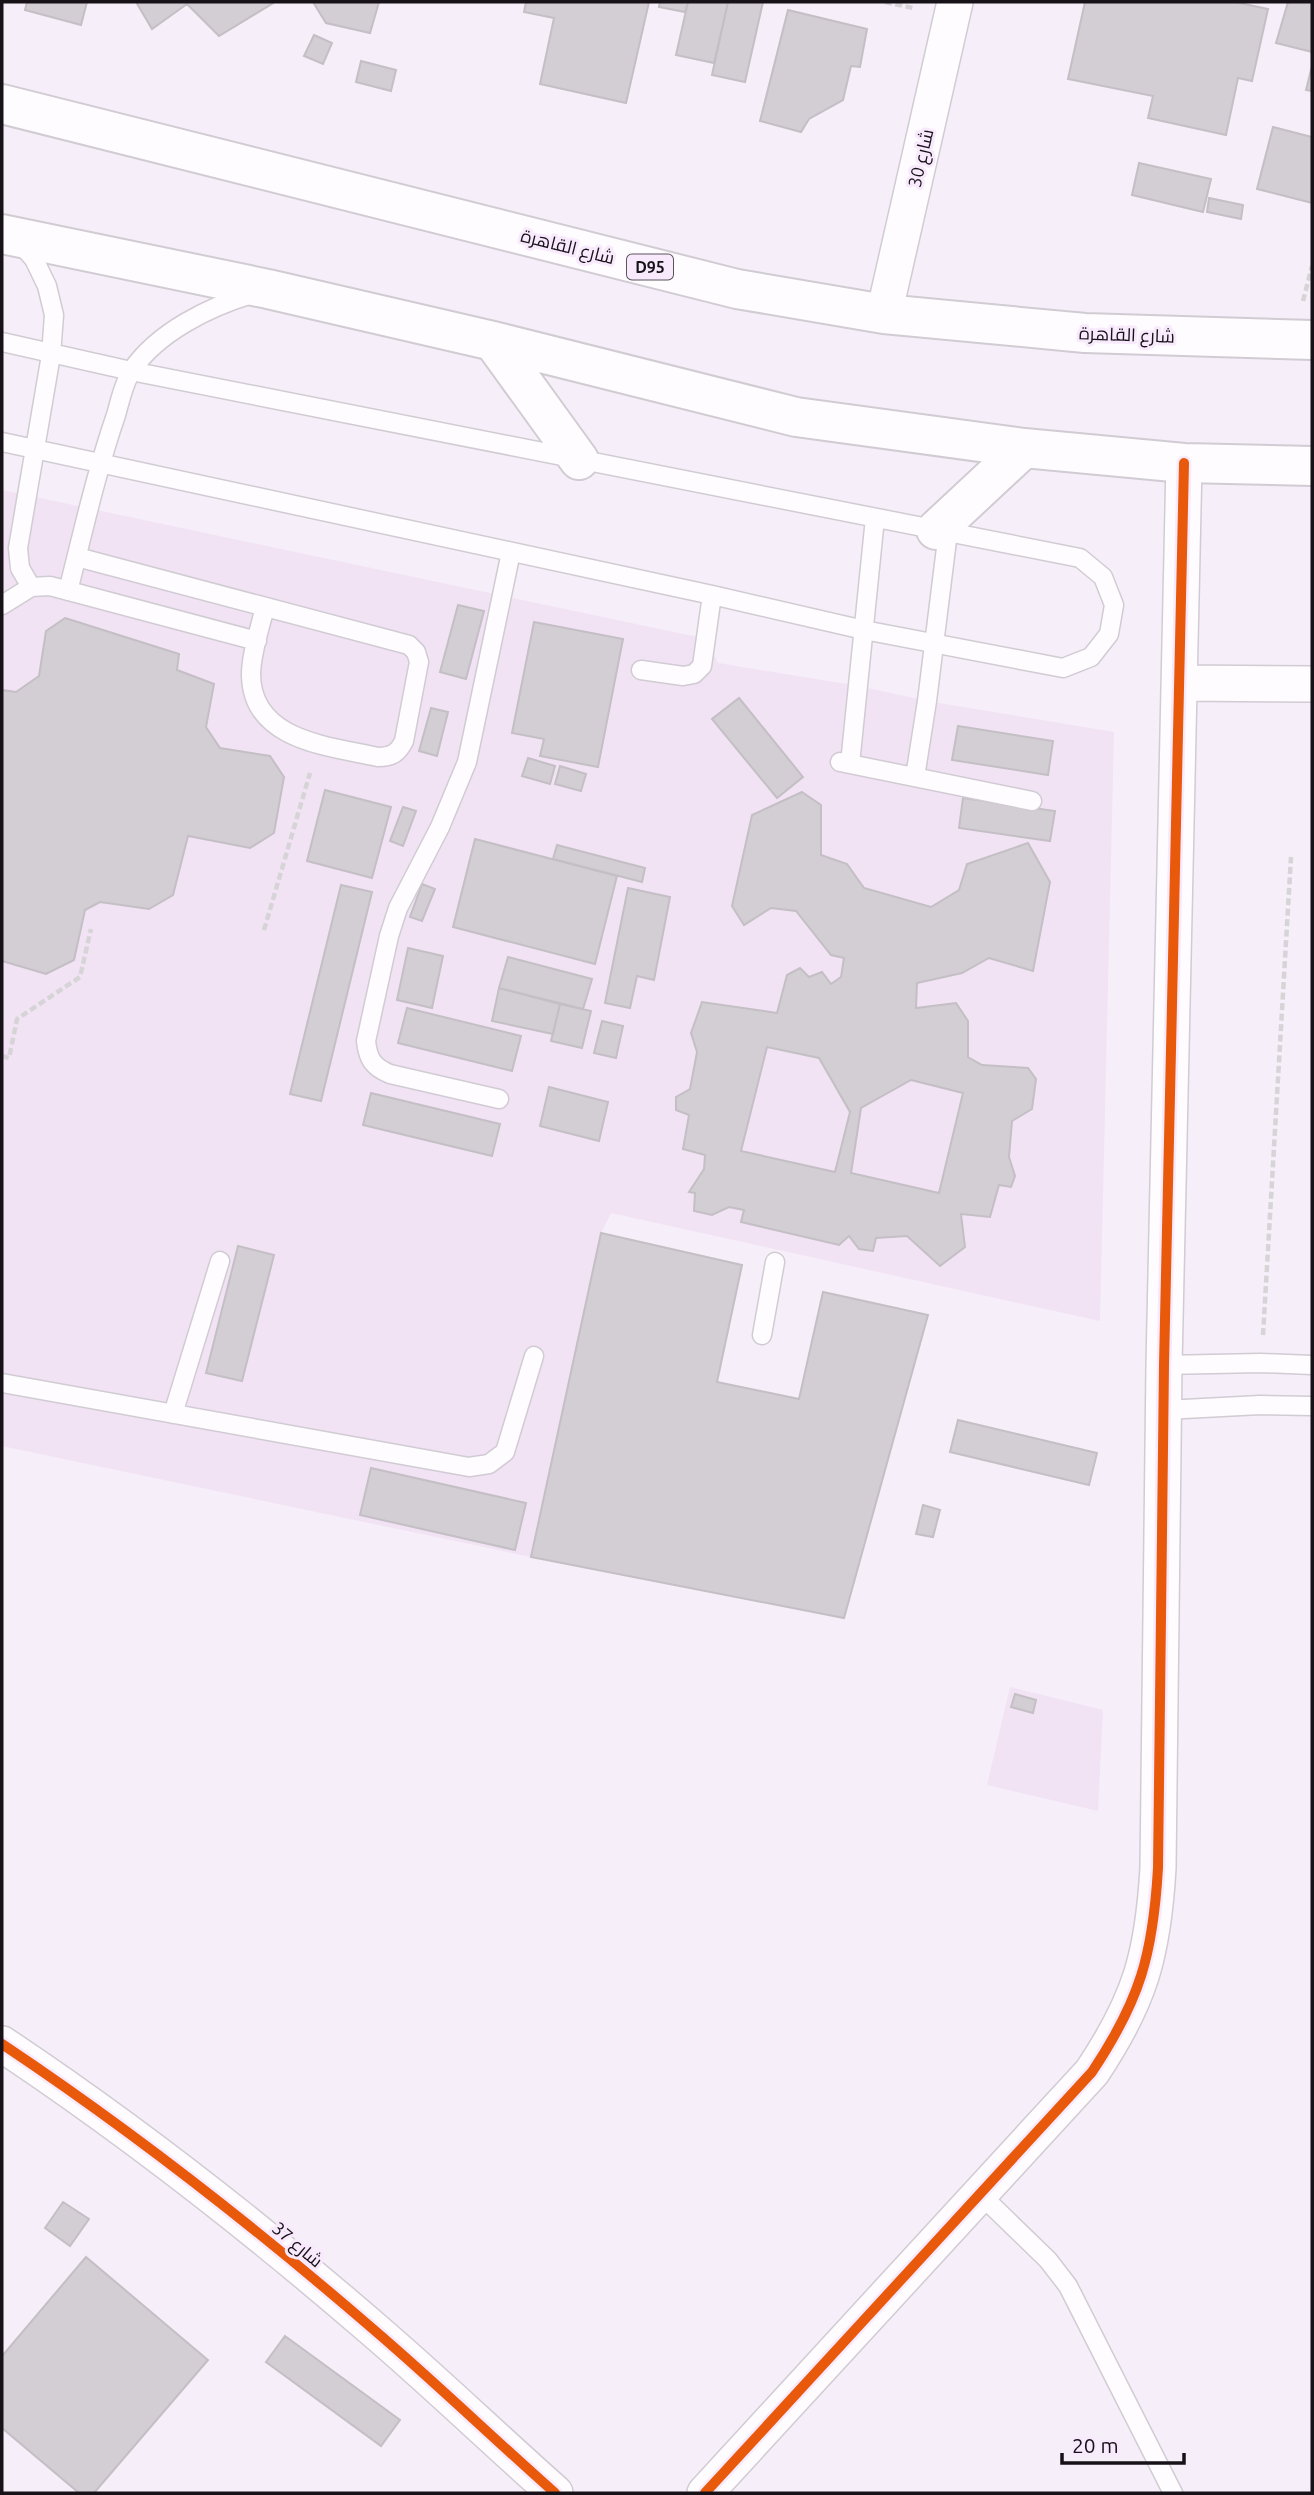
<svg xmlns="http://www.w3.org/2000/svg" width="1314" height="2495" font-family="Ubuntu,Cairo,sans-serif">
<rect width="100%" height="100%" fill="#f6eef8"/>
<path fill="#f1e3f4" d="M2 490 707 639 718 663 859 686 927 701 1114 732 1100 1321 611 1213 601 1233 531 1557 2 1446Z
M1010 1687 1103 1710 1098 1811 987 1785Z"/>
<path fill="#d3cdd4" stroke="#c4bec5" stroke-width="2" fill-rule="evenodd" d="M27 2H87L81 25 25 10Z
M136 2H275L219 36 187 4 152 29Z
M313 2H379L370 33 326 23Z
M526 2H649L626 103 540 84 554 18 524 12Z
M660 2H688L685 12 659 7Z
M688 2H728L714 63 676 55Z
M728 2H763L745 82 712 75Z
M1085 2H1235L1268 9 1252 81 1238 78 1226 135 1148 118 1153 96 1068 79Z
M1288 2H1312V52L1276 43Z
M788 10 867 29 860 67 851 66 843 100 809 119 801 132 760 121Z
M314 35 332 43 323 64 304 56Z
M361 61 396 70 391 91 356 82Z
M1312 66V91L1306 90Z
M1273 127 1312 137V203L1257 189Z
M1139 163 1211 179 1203 212 1132 195Z
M1209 198 1243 205 1241 219 1207 212Z
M458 605 484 611 466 679 440 672Z
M65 618 179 654 177 670 214 684 206 727 220 748 270 756 284 777 274 833 250 848 188 836 173 895 149 909 100 902 85 910 74 960 46 974 2 961V690L16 692 39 676 46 631Z
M534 622 623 639 598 767 540 756 544 739 512 733Z
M739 698 803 777 777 798 712 719Z
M431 708 448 712 437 756 419 751Z
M958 726 1053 741 1048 775 952 760Z
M528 758 555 766 550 784 522 776Z
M560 766 586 774 581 791 555 784Z
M325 790 391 807 372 878 307 861Z
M802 792 821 805V855L847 864 864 888 931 907 959 890 967 864 1028 843 1050 882 1033 971 989 958 962 973 917 983 916 1008 956 1003 968 1021V1057L982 1065 1028 1068 1036 1079 1032 1109 1012 1121 1009 1157 1015 1176 1011 1187 999 1185 990 1217 961 1214 965 1247 940 1266 907 1236 876 1238 873 1251 859 1249 849 1236 839 1245 741 1222 744 1210 729 1207 712 1215 694 1211 695 1193 689 1192 704 1169 705 1155 683 1149 689 1115 676 1110V1097L690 1089 697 1052 691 1033 702 1002 777 1013 787 975 800 968 809 977 822 972 831 984 841 977 844 958 831 955 796 911 771 908 744 925 732 906 752 815ZM767 1047 819 1058 850 1112 835 1172 741 1151ZM911 1080 963 1093 939 1193 851 1173 861 1108Z
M963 798 1055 811 1050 841 959 828Z
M403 807 416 811 403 846 390 841Z
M475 839 617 876 595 964 453 927Z
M557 845 645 868 642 882 553 859Z
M422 884 435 889 422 921 410 917Z
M341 885 372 892 321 1101 290 1094Z
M628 888 670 897 654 980 637 976 630 1008 605 1003Z
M408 948 443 956 432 1008 397 1000Z
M508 957 592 979 583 1009 499 988Z
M499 988 560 1004 553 1034 492 1021Z
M560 1004 591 1011 582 1048 551 1041Z
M407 1008 521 1036 512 1071 398 1043Z
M602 1021 623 1026 616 1058 594 1053Z
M549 1087 608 1102 599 1141 540 1126Z
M371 1093 500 1124 492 1156 363 1125Z
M601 1233 742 1265 717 1382 799 1399 823 1292 928 1315 844 1618 531 1557Z
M238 1246 274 1255 242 1381 206 1373Z
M958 1420 1097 1453 1089 1485 950 1452Z
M371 1468 526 1503 515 1550 360 1515Z
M923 1505 940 1510 933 1537 916 1534Z
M1015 1694 1036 1700 1033 1713 1011 1707Z
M63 2202 89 2219 70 2246 45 2228Z
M86 2257 208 2360 94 2493H79L2 2428V2356Z
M285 2336 400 2420 381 2446 266 2362Z"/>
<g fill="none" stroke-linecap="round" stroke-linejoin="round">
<defs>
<path id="service" d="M21 244 34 259 47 286 54 315 51 355 18 548 20 568 31 587
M2 342 131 371 1080 558 1103 577 1114 605 1109 634 1091 657 1063 668 864 630 712 595 2 442
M77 557 409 645 416 652 419 662 404 741C398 753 392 757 378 757 329 746 252 741 251 675 251 654 260 628 265 607
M68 591C83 532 96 473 116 415 120 401 124 382 132 370 158 332 209 307 252 294
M2 605 31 587 50 586 257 641
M641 670 683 676 694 674 702 666 712 595
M840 762 1032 801
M850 764 875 518
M915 777 927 701 948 532
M499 1099 390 1074C373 1067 368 1059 366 1041L389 936 398 908 440 827 467 762 511 552
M762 1335 775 1262
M1164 1365 1261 1363 1312 1365
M2 1383 469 1467 489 1464 505 1452 534 1356
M1165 1410 1260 1405 1312 1406
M173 1414 220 1261
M980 2194 1048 2260 1068 2286 1173 2493"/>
<path id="minor" d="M884 314 955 2
M1180 683 1312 684
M2 2044C131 2130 255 2227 373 2329 435 2382 494 2439 555 2493
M705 2493 1092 2072C1140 2000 1153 1955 1158 1868L1164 1365 1184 463"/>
<path id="primary" d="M2 104 737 289 884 314 1085 333 1312 340
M2 234 268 289 493 341 796 417 1024 448 1184 463 1312 466
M493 341 579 460
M936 530 1024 448"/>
</defs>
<use href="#service" stroke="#d1cbd3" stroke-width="21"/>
<use href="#minor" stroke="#d1cbd3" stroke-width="38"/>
<use href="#primary" stroke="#d1cbd3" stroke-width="42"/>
<path stroke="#d6d4d7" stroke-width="4.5" stroke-dasharray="7 3.5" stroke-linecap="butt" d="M885 2 913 8
M1303 301 1312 266
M264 930 310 773
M2 1056 9 1058 17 1019 80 977 91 929
M1263 1335 1291 857"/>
<use href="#service" stroke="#fefcfe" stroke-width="18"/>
<use href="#minor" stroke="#fefcfe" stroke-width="35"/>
<use href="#primary" stroke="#fefcfe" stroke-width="38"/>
<defs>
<path id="cycleway" d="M2 2044C131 2130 255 2227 373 2329 435 2382 494 2439 555 2493
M705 2493 1092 2072C1140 2000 1153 1955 1158 1868L1164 1365 1184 463"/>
</defs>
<use href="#cycleway" stroke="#f8eafc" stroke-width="15"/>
<use href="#cycleway" stroke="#e8590c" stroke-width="10"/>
</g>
<g text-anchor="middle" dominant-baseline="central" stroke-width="6" stroke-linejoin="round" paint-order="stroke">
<rect fill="#f8eafc" stroke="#5a535c" stroke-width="2" x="627" y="254.5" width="46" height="25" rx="5"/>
<g font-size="16" font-weight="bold" fill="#171218">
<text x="650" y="267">D95</text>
</g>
<g font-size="18" fill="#171218" stroke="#f8eafc">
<text transform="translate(920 158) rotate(-77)">شارع 30</text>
<text transform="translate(568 246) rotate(14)">شارع القاهرة</text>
<text transform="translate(1127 334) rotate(2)">شارع القاهرة</text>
<text transform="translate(298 2244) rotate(40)">شارع 37</text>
</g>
</g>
<rect width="1314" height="2495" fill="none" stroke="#171218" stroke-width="7"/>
<path d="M1062 2453v10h122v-10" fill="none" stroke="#171218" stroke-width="3.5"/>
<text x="1072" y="2453" font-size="21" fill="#171218" stroke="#f8eafc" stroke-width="5" paint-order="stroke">20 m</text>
</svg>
